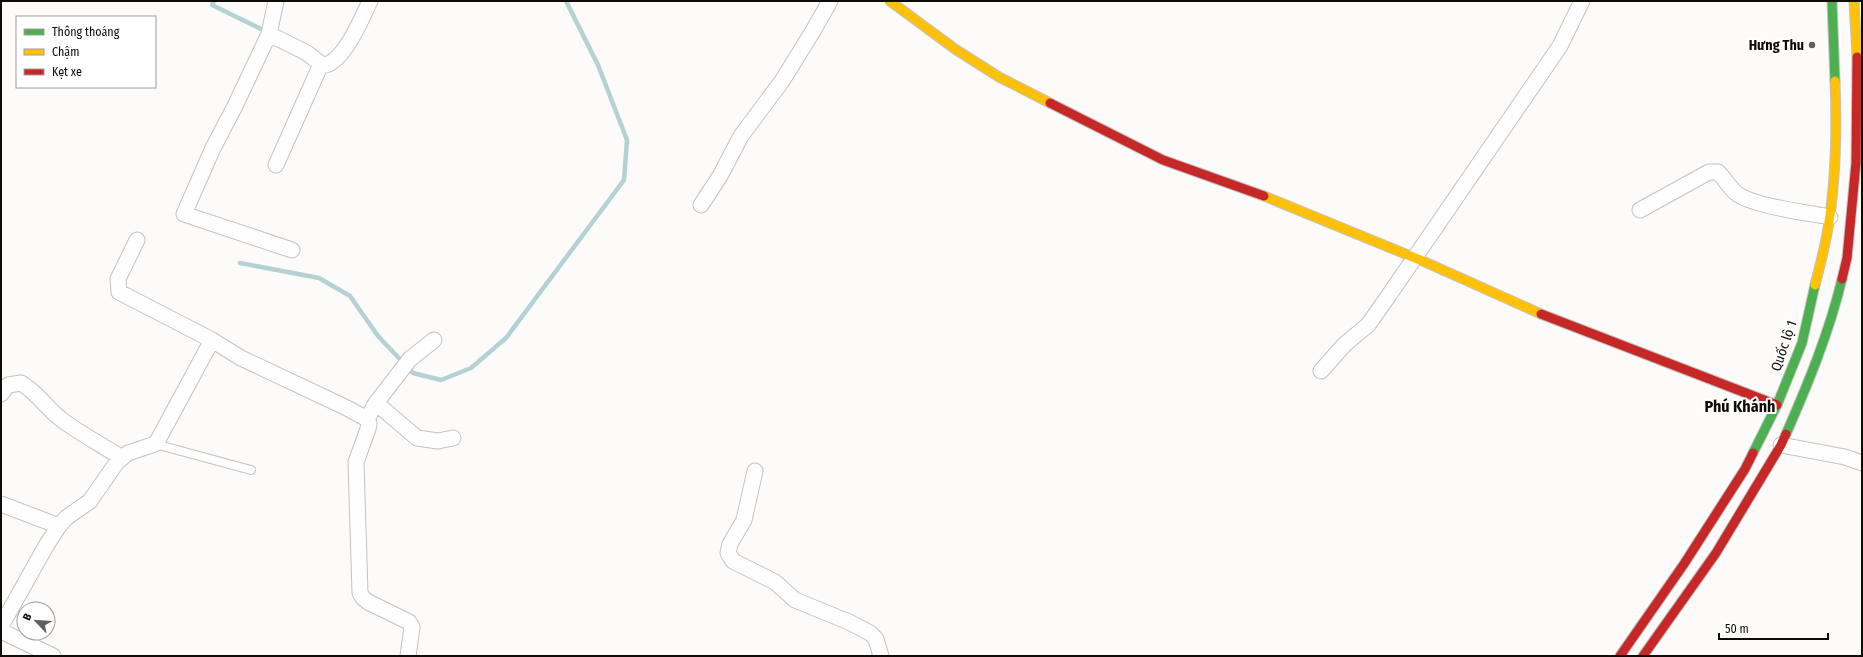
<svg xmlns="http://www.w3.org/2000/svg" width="1863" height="657" font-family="'Fira Sans Condensed',sans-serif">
<rect width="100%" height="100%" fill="#fdfbfa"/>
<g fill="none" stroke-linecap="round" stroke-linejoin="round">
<path stroke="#b4d2d4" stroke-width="4.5" d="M214 1 212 5 263 30 265 27
M240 263 319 278 350 296 378 336 413 373 441 380 471 368 506 338 624 180 627 140 598 65 566 1"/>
<defs>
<path id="lane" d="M155 444 251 470"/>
<path id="street" d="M276 1 269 34 307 53 321 64 326 65C345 59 362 18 370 1
M269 34 235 106 213 148 184 214 292 250
M276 165 321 64
M701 205 720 176 741 136 782 81 813 31 830 1
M1640 210 1709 172H1718C1725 179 1729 187 1736 193 1752 206 1808 213 1830 217
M137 240 118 279 119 292 212 340
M1321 371 1345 344 1368 325 1387 298 1560 46 1582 1
M1 394 8 385 21 383C37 392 47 409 62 420 81 434 102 445 122 458
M376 403 417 438 438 441 453 438
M367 419 376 403 410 359 434 340
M1781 445 1845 457 1862 463
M755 471 744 520 730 544 728 553 733 561 775 582 795 600 849 622 870 633 876 639 881 656
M1 504 59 526
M1 626 46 546 59 526 66 518 90 501 117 462 128 453 155 444 158 440 212 340 241 358 347 408 367 419 369 423 368 429 356 462 360 593 363 598 368 602 409 622 412 627 408 656
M1 631 53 656"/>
<path id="fast" d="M1832 1 1835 81
M1786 434C1808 384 1829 333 1842 279
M1753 453 1777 405 1802 343 1815 285"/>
<path id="slow" d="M890 1 955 49 999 77 1050 103
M1854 1 1857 57
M1264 196 1425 262 1541 314
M1815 285C1820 266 1825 247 1828 228 1836 180 1837 130 1835 81"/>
<path id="jam" d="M1050 103 1163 160 1264 196
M1842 279 1847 258 1856 163 1857 57
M1541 314 1777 405
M1620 656 1684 564 1745 469 1753 453
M1643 656 1716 553 1781 445 1786 434"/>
</defs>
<use href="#lane" stroke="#c5c2bf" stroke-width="10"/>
<use href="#street" stroke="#c5c2bf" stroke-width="17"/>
<use href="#fast" stroke="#c5c2bf" stroke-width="11"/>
<use href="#slow" stroke="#c5c2bf" stroke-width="11"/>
<use href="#jam" stroke="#c5c2bf" stroke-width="11"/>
<use href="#lane" stroke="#fffefe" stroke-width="8"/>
<use href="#street" stroke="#fffefe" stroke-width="15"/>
<use href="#fast" stroke="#4caf50" stroke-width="9"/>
<use href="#slow" stroke="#ffc107" stroke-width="9"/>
<use href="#jam" stroke="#c62828" stroke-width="9"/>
</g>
<circle fill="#625f5c" stroke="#fff" stroke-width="1.5" cx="1812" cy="45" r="4"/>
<g text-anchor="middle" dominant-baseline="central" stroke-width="4" stroke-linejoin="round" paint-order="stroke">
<g font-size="14" font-weight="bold" fill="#0f0b07" stroke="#fff" text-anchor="end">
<text x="1804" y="45">Hưng Thu</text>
</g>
<g font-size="14" fill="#0f0b07" stroke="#fff">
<text transform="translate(1784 346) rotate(-71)">Quốc lộ 1</text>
</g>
<g font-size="16" font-weight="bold" fill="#0f0b07" stroke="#fff">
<text x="1740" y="406">Phú Khánh</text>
</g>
</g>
<rect width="1863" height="657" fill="none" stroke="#0f0b07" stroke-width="4"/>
<rect x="16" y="16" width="140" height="72" fill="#ffffff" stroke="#9f9d9c"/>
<rect x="24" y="29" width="20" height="6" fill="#4caf50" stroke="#9f9d9c"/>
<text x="52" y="36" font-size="12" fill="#0f0b07">Thông thoáng</text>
<rect x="24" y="49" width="20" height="6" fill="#ffc107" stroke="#9f9d9c"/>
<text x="52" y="56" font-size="12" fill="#0f0b07">Chậm</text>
<rect x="24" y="69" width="20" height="6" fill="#c62828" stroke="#9f9d9c"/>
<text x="52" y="76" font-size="12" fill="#0f0b07">Kẹt xe</text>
<g transform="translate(36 621) rotate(295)"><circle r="19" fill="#ffffff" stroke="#9f9d9c"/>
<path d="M0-3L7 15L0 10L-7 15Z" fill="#625f5c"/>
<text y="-6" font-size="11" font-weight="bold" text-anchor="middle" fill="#0f0b07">B</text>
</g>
<path d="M1719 633v6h109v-6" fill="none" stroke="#0f0b07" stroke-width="2"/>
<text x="1725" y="633" font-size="12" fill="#0f0b07" stroke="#ffffff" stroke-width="3" paint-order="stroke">50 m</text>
</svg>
